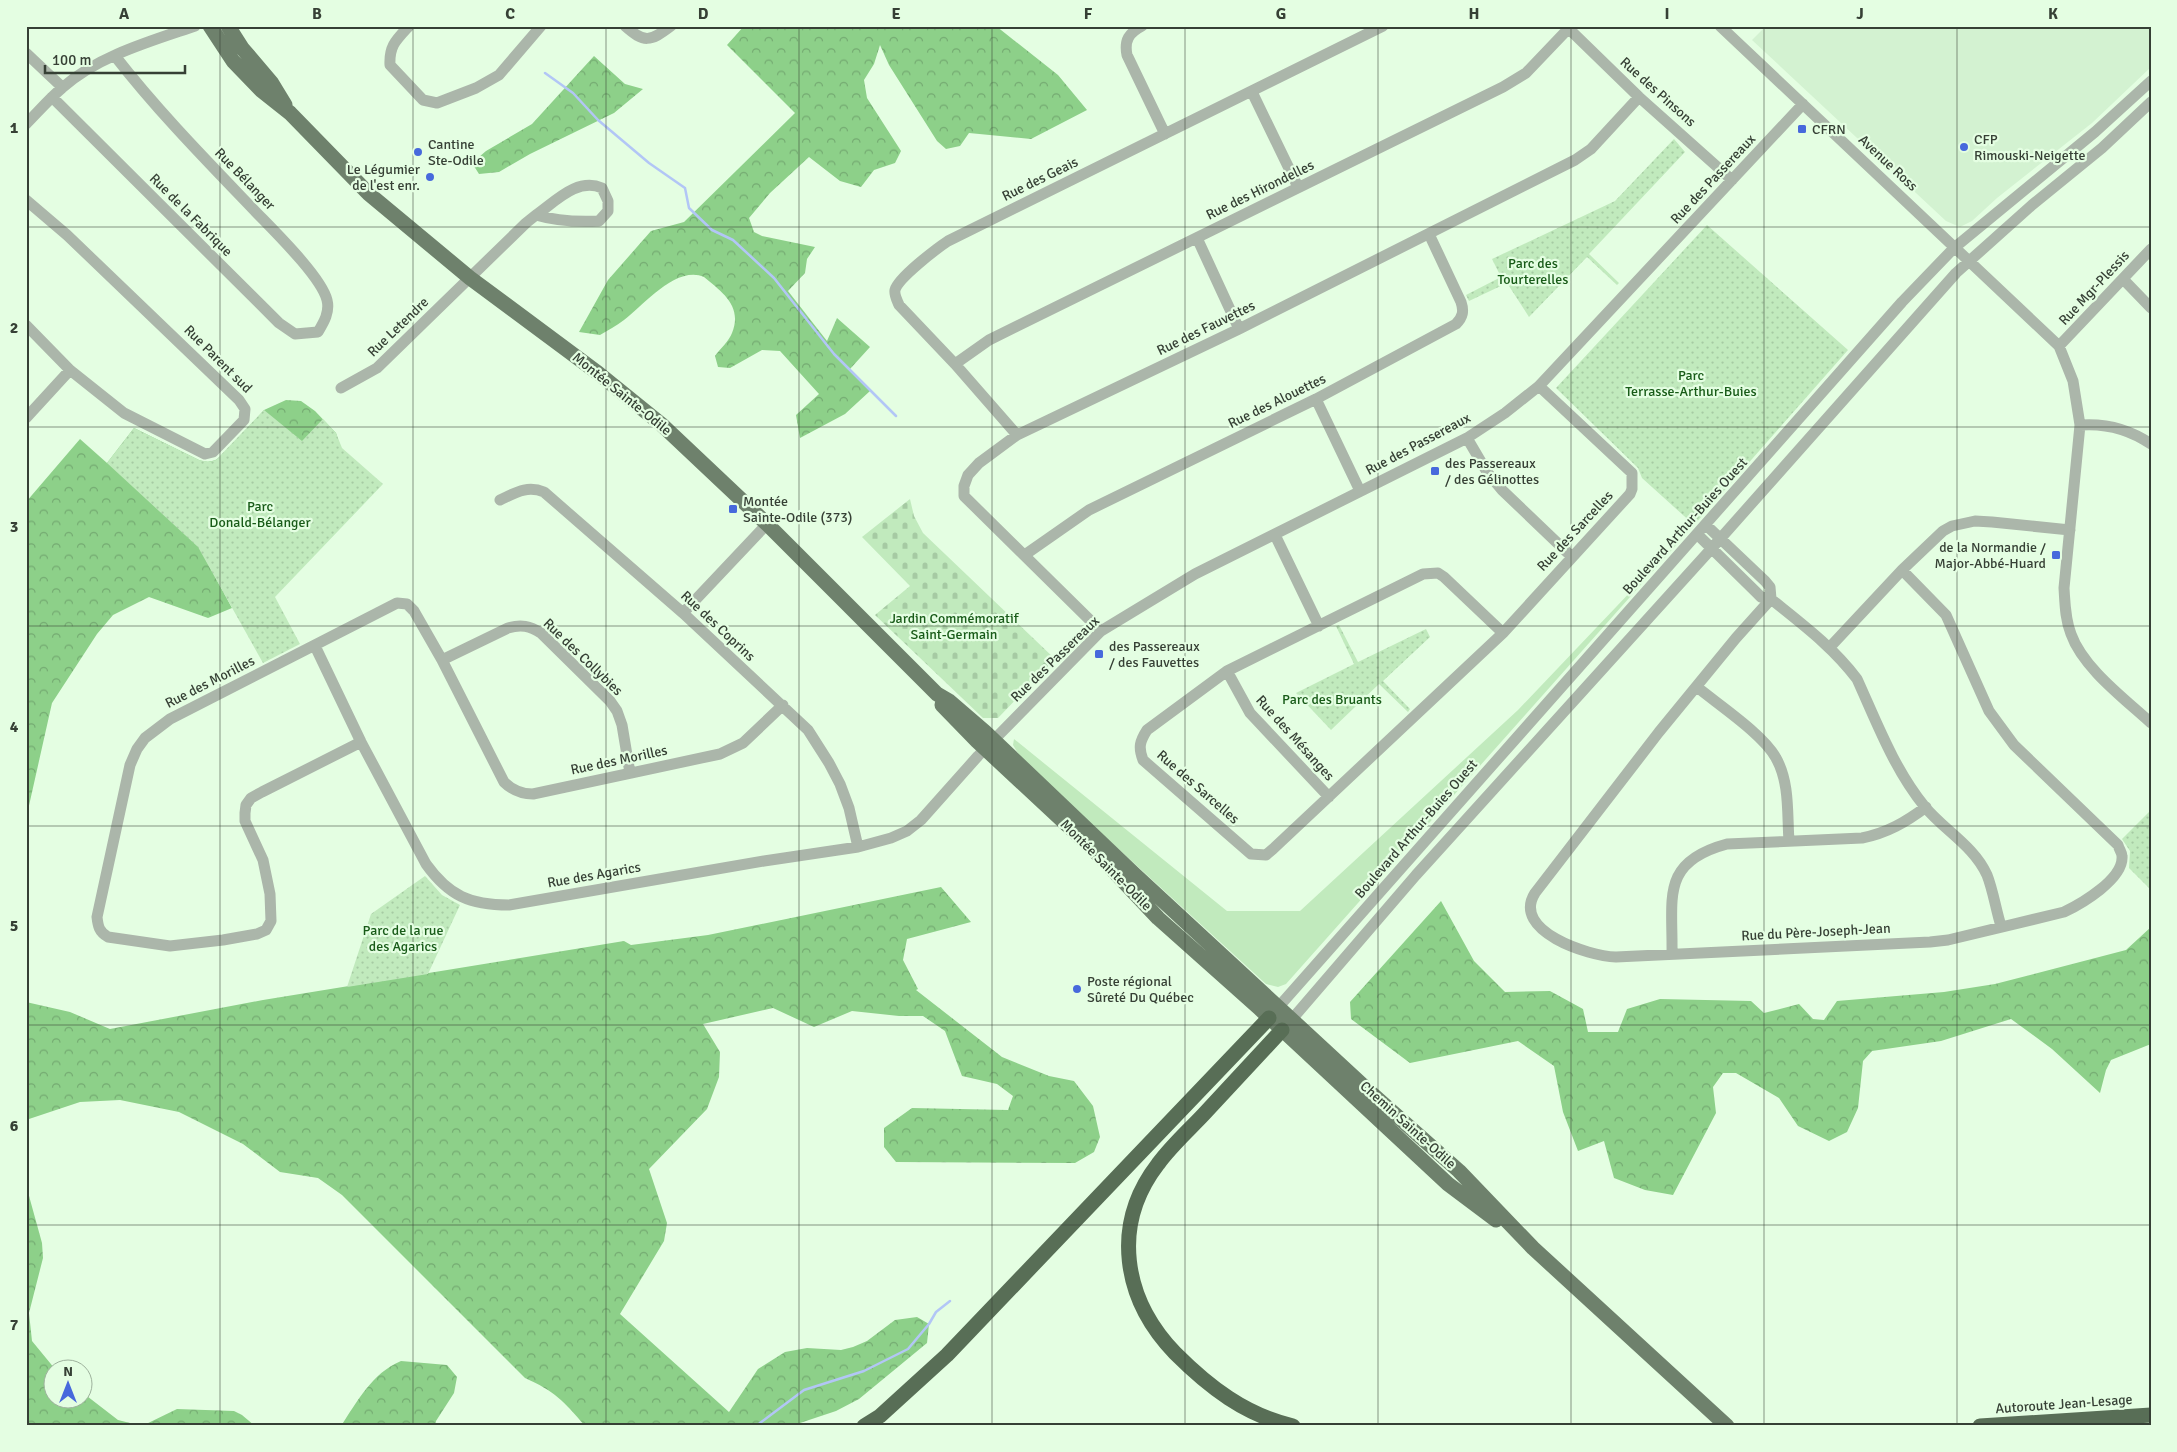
<svg xmlns="http://www.w3.org/2000/svg" width="2177" height="1452" font-family="Signika,sans-serif">
<defs>
<pattern id="forest-crowns" width="20" height="18" patternUnits="userSpaceOnUse" patternTransform="scale(1.25)"><rect width="20" height="18" fill="#8dd089"/><path d="M2 6a3 3 0 1 1 6 0M12 15a3 3 0 1 1 6 0" fill="none" stroke="#74aa71"/></pattern>
<pattern id="cemetery-stones" width="16" height="16" patternUnits="userSpaceOnUse" patternTransform="scale(1.25)"><rect width="16" height="16" fill="#c1eabd"/><path d="M2 7V4a2 2 0 0 1 4 0v3zM10 15v-3a2 2 0 0 1 4 0v3z" fill="#a6caa3"/></pattern>
<pattern id="park-dots" width="8" height="8" patternUnits="userSpaceOnUse" patternTransform="scale(1.25)"><rect width="8" height="8" fill="#c1eabd"/><path d="M2 2h.1M6 6h.1" fill="none" stroke="#a6caa3" stroke-width="1.8" stroke-linecap="round"/></pattern>
</defs>
<rect width="100%" height="100%" fill="#e4fee2"/>
<path fill="#d3f2d1" d="M1766 26H2151V67L2092 123 1997 198 1972 221 1960 227 1946 221 1752 40Z"/>
<path fill="#c1eabd" d="M1694 525 1286 984 1278 987 1266 984 1018 757 1019 755 1013 745 1014 739 1227 911H1300L1518 710Z"/>
<path fill="url(#forest-crowns)" d="M744 26H996L1058 75 1087 110 1031 139 969 133 960 146 946 149 937 141 889 65 880 45 874 64 864 80 867 98 901 151 895 163 874 170 861 187 840 181 809 157 770 193 749 218 754 232 762 236 815 247 807 259 805 273 788 291 827 341 837 318 870 347 850 369 870 391 845 414 800 438 796 415 819 394 780 351 762 350 730 368 718 367 715 356C720 349 729 341 732 333 743 306 722 292 704 277 676 265 643 306 624 320 616 326 608 330 600 335L579 332 608 280 651 231 684 222 795 113 727 45Z
M594 56 625 84 643 89 614 113 530 154 499 172 479 174 472 163 486 151 532 124Z
M286 400 301 401 315 411 336 433 345 461 199 547 232 608 208 618 149 597 113 615 97 634 52 703 26 819V502L80 439 107 463 134 428 199 460C208 463 214 462 222 456L264 410Z
M941 887 971 922 907 939 903 960 918 989 916 990 1002 1057 1049 1076 1074 1081 1093 1106 1100 1137 1094 1152 1075 1163 896 1162 884 1147V1128L912 1108 1008 1110 1013 1096 997 1084 962 1076 945 1031 923 1016H899L852 1011 814 1027 773 1008 703 1024 720 1052 719 1077 707 1109 649 1169 667 1223 664 1241 620 1314 729 1412 758 1369 785 1352 807 1348 841 1350 853 1347 867 1341 895 1320 917 1317 929 1324 927 1343 859 1399 836 1411 791 1426H585C564 1401 554 1391 525 1378L342 1195 318 1178 280 1172 243 1144 179 1112 120 1100 80 1102 26 1120V1002L70 1012 110 1029 263 1000 624 941 631 945 708 935Z
M1441 901 1474 961 1505 992 1550 991 1583 1009 1588 1032H1618L1627 1009 1660 999 1751 1001 1764 1013 1799 1004 1813 1019 1824 1020 1837 1001 1944 992 1995 984 2126 950 2151 927V1044L2111 1060 2106 1070 2100 1093 2052 1049 2011 1019 1941 1041 1872 1051 1863 1061 1858 1108 1847 1132 1829 1141 1798 1126 1779 1098 1736 1073H1723L1713 1087 1716 1113 1673 1195 1645 1190 1614 1178 1604 1141 1578 1151 1563 1112 1554 1066 1518 1041 1410 1063 1351 1019 1350 1002Z
M26 1185 42 1243 43 1258 29 1313 32 1341 55 1369 52 1370V1400H82L83 1393 118 1420 142 1426 177 1409 234 1411 242 1415 255 1426H26Z
M401 1361 447 1365 457 1377 454 1393 436 1421 435 1426H341C357 1402 372 1373 401 1361Z"/>
<path fill="url(#cemetery-stones)" d="M910 499 914 516 923 533 1055 659 998 718H983L875 615 910 586 862 537Z"/>
<path fill="url(#park-dots)" d="M1674 139 1685 152 1589 254 1619 283 1617 285 1587 257 1529 317 1507 283 1469 301 1466 295 1501 277 1492 259 1615 201Z
M1707 225 1848 350 1694 525 1642 478 1638 468 1556 388Z
M264 410 302 441 323 419 336 433 342 448 383 484 275 597 300 644 263 663 198 547 107 463 134 428 199 460 209 462 216 460Z
M1339 625 1358 662 1426 629 1430 637 1383 681 1410 709 1408 712 1379 684 1331 730 1296 693 1354 664 1336 626Z
M2151 810V890L2129 868 2130 851 2122 839Z
M425 876 442 895 460 905 428 974 347 987 371 914Z"/>
<g fill="none" stroke-linecap="round" stroke-linejoin="round">
<path stroke="#b2c6f6" stroke-width="2.5" d="M545 73 573 93 598 120 649 163 685 188 689 208 712 230 733 240 774 278 834 354 896 416
M756 1426 804 1390 864 1371 908 1349 929 1324 936 1312 950 1301"/>
<path stroke="#abb6aa" stroke-width="11" d="M409 26C396 40 389 46 390 65L423 100 437 103 476 88 499 75 541 26
M625 26C644 43 650 42 671 26
M1142 26C1129 33 1124 40 1127 55L1165 134
M1566 26 1639 97 1732 180
M1720 26 2059 346 2073 381 2080 425 2064 588C2065 603 2065 619 2071 634 2083 668 2125 699 2151 723
M26 53 62 87
M1252 92 1298 187
M52 97 279 323 295 334 318 332C324 322 330 312 327 300 321 276 271 228 253 209 205 159 157 110 115 56
M26 124C38 112 49 99 62 88 98 56 151 41 195 26
M26 200 67 235 239 400 245 409 244 420 213 452 205 454 124 413 70 370 26 325
M1197 238 1239 329
M2123 279 2151 308
M2059 346 2151 249
M955 364 989 340 1503 87 1526 73 1568 29
M341 388 377 368 526 223 536 215C556 221 578 222 599 221L608 211V201L602 188C577 177 555 202 536 215
M1316 399 1360 491
M26 418 70 370
M2080 425C2106 423 2129 429 2151 444
M1017 435 955 364 899 305C897 300 894 295 895 290 898 278 936 249 948 241L1383 26
M1467 438 1487 472 1502 490 1571 556
M500 500C515 493 527 485 544 492L683 613 808 730 829 763 840 784 849 808 858 847
M1706 525 1765 581 1770 587 1771 599
M1697 534 1756 592 1761 597 1771 599C1802 624 1833 647 1857 679 1877 723 1894 769 1925 807 1944 830 1974 846 1987 875 1993 890 1996 910 2001 926
M1275 535 1319 626
M1026 554 1089 510 1316 399 1456 324C1463 317 1464 311 1461 302L1429 234
M1771 599 1736 638 1659 732 1535 893C1511 931 1588 956 1616 957L1930 942 1948 940 2064 912C2081 904 2124 879 2122 856 2122 853 2119 849 2118 845L2014 745 1989 711 1946 615 1902 570
M683 613 767 524
M1101 631 964 496V486L968 475 979 463 1017 435 1239 329 1575 160 1591 149 1639 97
M1503 633 1444 577 1438 573 1423 574 1227 671 1147 730C1140 741 1138 747 1143 760L1251 854 1266 855 1273 849 1503 633 1630 494 1632 489V473L1539 386
M315 646 361 742 426 864C449 896 470 905 509 905L764 861 858 847 891 838 907 831 921 820 978 756 1101 631 1195 574 1467 438 1505 413 1539 386 1803 104
M1830 647 1902 570 1943 531 1952 526 1975 521 1992 522 2070 530
M442 660 508 628C521 624 530 626 541 633L610 701 617 711 622 725 630 773
M1227 671 1250 713 1329 797
M1697 687C1719 705 1764 735 1776 758 1790 783 1787 814 1789 841
M361 742 262 792 251 798 246 805 245 813V821L263 860 270 894 271 921 266 930 257 934 223 940 170 946 108 937C99 932 98 926 97 917L130 765 137 749 145 738 170 719 397 603 407 604 414 611 442 660 504 782C512 790 521 794 533 794L720 754 743 743 783 705
M1672 954C1673 898 1660 862 1727 844L1862 838C1887 833 1906 822 1926 807
M1274 1012 1902 302 1954 248 2095 132 2151 81
M1287 1025 1416 875 1712 548 1956 273 2032 205 2102 148 2151 102"/>
<path stroke="#6e816c" stroke-width="15" d="M210 26 233 61 261 90 290 113 369 194 470 278 598 373 661 424 767 524 937 694 949 701 985 732 1134 874 1371 1093 1459 1171 1533 1248 1727 1426
M228 26 242 48 271 82 285 105
M942 705 977 741 1093 849 1158 918 1259 1008 1448 1184 1496 1220"/>
<path stroke="#586e56" stroke-width="15" d="M1282 1030C1256 1058 1230 1086 1204 1114 1189 1130 1171 1146 1158 1164 1111 1225 1123 1299 1175 1353 1209 1387 1245 1415 1293 1426
M864 1426 880 1416 947 1355 1269 1018
M1980 1426 2151 1415"/>
</g>
<path fill="none" stroke="#364035" stroke-width="1" stroke-opacity="0.55" d="M220 26V1426M413 26V1426M606 26V1426M799 26V1426M992 26V1426M1185 26V1426M1378 26V1426M1571 26V1426M1764 26V1426M1957 26V1426M26 227H2151M26 427H2151M26 626H2151M26 826H2151M26 1025H2151M26 1225H2151"/>
<g fill="#4769dc" stroke="#e4fee2" stroke-width="2">
<rect x="1797" y="124" width="10" height="10" rx="2.5"/>
<circle cx="1964" cy="147" r="5"/>
<circle cx="418" cy="152" r="5"/>
<circle cx="430" cy="177" r="5"/>
<rect x="1430" y="466" width="10" height="10" rx="2.5"/>
<rect x="728" y="504" width="10" height="10" rx="2.5"/>
<rect x="2051" y="550" width="10" height="10" rx="2.5"/>
<rect x="1094" y="649" width="10" height="10" rx="2.5"/>
<circle cx="1077" cy="989" r="5"/>
</g>
<g text-anchor="middle" dominant-baseline="central" stroke-width="4.5" stroke-linejoin="round" paint-order="stroke">
<g font-size="14" fill="#364035" stroke="#e4fee2">
<text transform="translate(1658 92) rotate(42)">Rue des Pinsons</text>
<text transform="translate(1888 163) rotate(43)">Avenue Ross</text>
<text transform="translate(245 179) rotate(46)">Rue Bélanger</text>
<text transform="translate(1040 179) rotate(-26)">Rue des Geais</text>
<text transform="translate(1713 179) rotate(-47)">Rue des Passereaux</text>
<text transform="translate(1260 190) rotate(-26)">Rue des Hirondelles</text>
<text transform="translate(191 215) rotate(45)">Rue de la Fabrique</text>
<text transform="translate(2094 288) rotate(-47)">Rue Mgr-Plessis</text>
<text transform="translate(398 327) rotate(-44)">Rue Letendre</text>
<text transform="translate(1206 328) rotate(-26)">Rue des Fauvettes</text>
<text transform="translate(218 359) rotate(45)">Rue Parent sud</text>
<text transform="translate(622 394) rotate(39)">Montée Sainte-Odile</text>
<text transform="translate(1277 401) rotate(-26)">Rue des Alouettes</text>
<text transform="translate(1418 444) rotate(-28)">Rue des Passereaux</text>
<text transform="translate(1685 526) rotate(-48)">Boulevard Arthur-Buies Ouest</text>
<text transform="translate(1575 531) rotate(-47)">Rue des Sarcelles</text>
<text transform="translate(718 626) rotate(43)">Rue des Coprins</text>
<text transform="translate(583 657) rotate(44)">Rue des Collybies</text>
<text transform="translate(1055 659) rotate(-44)">Rue des Passereaux</text>
<text transform="translate(210 682) rotate(-27)">Rue des Morilles</text>
<text transform="translate(1295 738) rotate(48)">Rue des Mésanges</text>
<text transform="translate(619 760) rotate(-12)">Rue des Morilles</text>
<text transform="translate(1198 787) rotate(41)">Rue des Sarcelles</text>
<text transform="translate(1416 829) rotate(-49)">Boulevard Arthur-Buies Ouest</text>
<text transform="translate(1106 865) rotate(45)">Montée Sainte-Odile</text>
<text transform="translate(594 875) rotate(-10)">Rue des Agarics</text>
<text transform="translate(1816 932) rotate(-3)">Rue du Père-Joseph-Jean</text>
<text transform="translate(1408 1125) rotate(42)">Chemin Sainte-Odile</text>
<text transform="translate(2064 1404) rotate(-4)">Autoroute Jean-Lesage</text>
</g>
<g font-size="14" fill="#364035" stroke="#e4fee2" text-anchor="start">
<text x="1812" y="129">CFRN</text>
<text x="1974" y="139">CFP<tspan x="1974" dy="16">Rimouski-Neigette</tspan></text>
<text x="428" y="144">Cantine<tspan x="428" dy="16">Ste-Odile</tspan></text>
<text x="420" y="169" text-anchor="end">Le Légumier<tspan x="420" dy="16">de l'est enr.</tspan></text>
<text x="1445" y="463">des Passereaux<tspan x="1445" dy="16">/ des Gélinottes</tspan></text>
<text x="743" y="501">Montée<tspan x="743" dy="16">Sainte-Odile (373)</tspan></text>
<text x="2046" y="547" text-anchor="end">de la Normandie /<tspan x="2046" dy="16">Major-Abbé-Huard</tspan></text>
<text x="1109" y="646">des Passereaux<tspan x="1109" dy="16">/ des Fauvettes</tspan></text>
<text x="1087" y="981">Poste régional<tspan x="1087" dy="16">Sûreté Du Québec</tspan></text>
</g>
<g font-size="14" fill="#185b18" stroke="#e4fee2">
<text x="1533" y="263">Parc des<tspan x="1533" dy="16">Tourterelles</tspan></text>
<text x="1691" y="375">Parc<tspan x="1691" dy="16">Terrasse-Arthur-Buies</tspan></text>
<text x="260" y="506">Parc<tspan x="260" dy="16">Donald-Bélanger</tspan></text>
<text x="954" y="618">Jardin Commémoratif<tspan x="954" dy="16">Saint-Germain</tspan></text>
<text x="1332" y="699">Parc des Bruants</text>
<text x="403" y="930">Parc de la rue<tspan x="403" dy="16">des Agarics</tspan></text>
</g>
</g>
<rect width="2177" height="1452" fill="none" stroke="#e4fee2" stroke-width="55"/>
<g transform="translate(68 1384)"><circle r="24" fill="#e4fee2" stroke="#9eb29d"/>
<path d="M0-4L9 19L0 12L-9 19Z" fill="#4769dc"/>
<text y="-8" font-size="14" font-weight="bold" text-anchor="middle" fill="#364035">N</text>
</g>
<path d="M45 65v8h140v-8" fill="none" stroke="#364035" stroke-width="2.5"/>
<text x="52" y="65" font-size="15" fill="#364035" stroke="#e4fee2" stroke-width="4" paint-order="stroke">100 m</text>
<rect x="28" y="28" width="2122" height="1396" fill="none" stroke="#364035" stroke-width="2"/>
<g font-size="16" text-anchor="middle" font-weight="bold" fill="#364035">
<text x="124" y="19">A</text>
<text x="317" y="19">B</text>
<text x="510" y="19">C</text>
<text x="703" y="19">D</text>
<text x="896" y="19">E</text>
<text x="1088" y="19">F</text>
<text x="1281" y="19">G</text>
<text x="1474" y="19">H</text>
<text x="1667" y="19">I</text>
<text x="1860" y="19">J</text>
<text x="2053" y="19">K</text>
<text x="14" y="133">1</text>
<text x="14" y="333">2</text>
<text x="14" y="532">3</text>
<text x="14" y="732">4</text>
<text x="14" y="931">5</text>
<text x="14" y="1131">6</text>
<text x="14" y="1330">7</text>
</g>
</svg>
